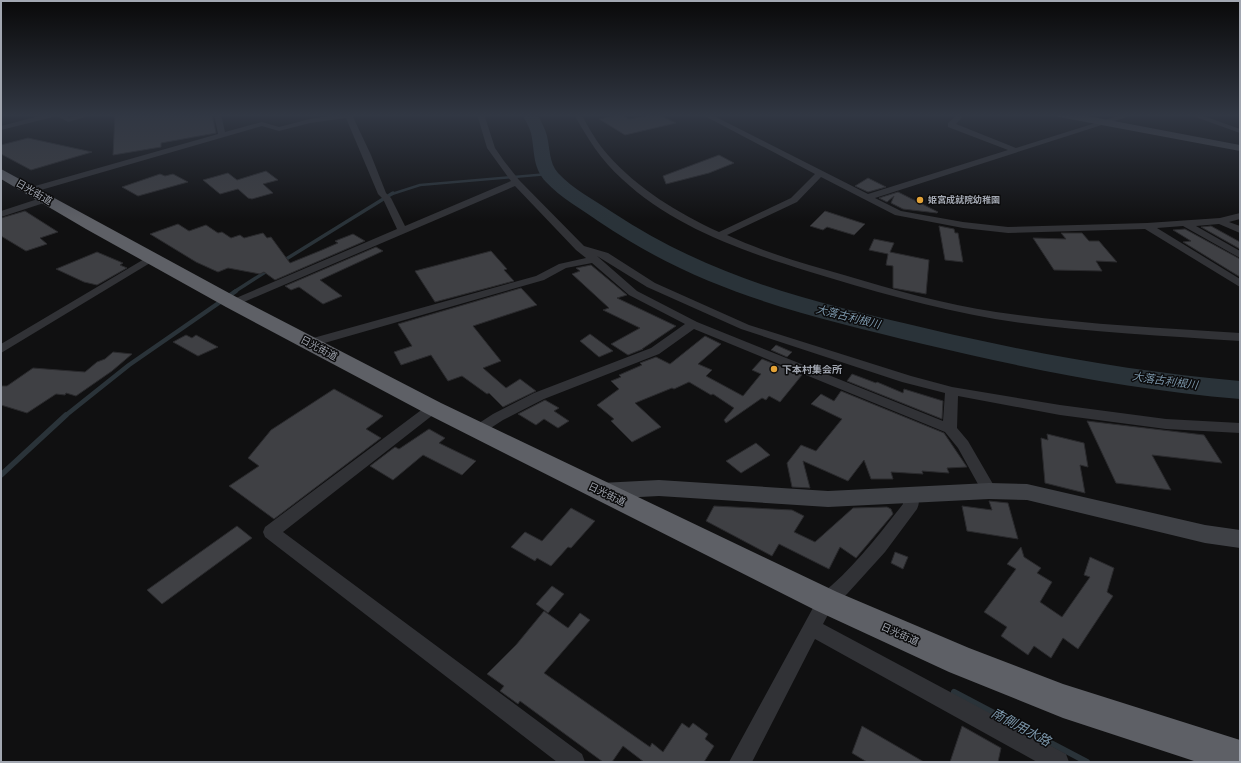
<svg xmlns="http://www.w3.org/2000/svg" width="1241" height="763" font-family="Roboto,'Noto Sans JP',sans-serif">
<rect width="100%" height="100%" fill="#101011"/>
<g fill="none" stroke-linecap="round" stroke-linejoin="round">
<path stroke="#2a3339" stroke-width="2.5" d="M392 194 420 185 548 174"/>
<path stroke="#2a3339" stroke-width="3.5" d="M283 261 393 193
M234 292 270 269"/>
<path stroke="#2a3339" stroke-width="4.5" d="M65 416 129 365 236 291"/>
<path stroke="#2a3339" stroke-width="5.5" d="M1 475 66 415"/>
<path stroke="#2a3339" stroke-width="6" d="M954 692 1087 762"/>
<path fill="#2a3339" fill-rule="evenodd" d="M522 114H537C541 121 545 128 547 136 550 148 549 163 558 173 573 189 594 200 612 212 714 279 812 302 929 329 1031 353 1135 372 1240 381V399C1133 390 1028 369 923 344 804 315 702 292 598 221 581 209 561 198 546 182 532 167 535 151 531 133 529 126 525 120 522 114Z"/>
</g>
<path fill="#3f4044" stroke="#2a2a2d" d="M115 114H212L216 133 161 143V147L113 155Z
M621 114 629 119 657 114 676 123 625 135 599 119Z
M28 138 92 152 31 170 1 154V145Z
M719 155 734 163 709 173 666 184 663 176Z
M266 171 278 180 263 184 273 193 252 199 248 198 238 189 220 194 203 180 228 173 237 180Z
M160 174 165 176 173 174 188 182 138 196 122 187Z
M868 178 886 187 868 192 855 186Z
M898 192 938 212 937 213 903 209 891 203 894 196 887 202 879 198Z
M25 211 58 232 40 238 47 244 26 251 1 236V218Z
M825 211 865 224 854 235 827 227 823 230 810 226Z
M178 224 189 231 206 225 218 233 222 232 231 238 240 235 244 238 263 233 267 238 271 237 290 263 322 250 338 243 335 241 353 234 365 241 275 280 264 272 260 274 228 268 218 272 196 262 150 234Z
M939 226 954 229 955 233H958L963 262 945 260Z
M1211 226 1240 242V249L1201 227Z
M1185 229 1240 259V277L1183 242 1191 241 1173 230Z
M1061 233H1082L1089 241H1099L1117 262 1096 261 1102 271 1054 270 1033 238 1066 239Z
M874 239 894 243 890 252 929 260 926 294 893 288V266L886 265 888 254 869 250Z
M376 247 383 251 320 280 342 296 323 304 299 287 291 290 285 286Z
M491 251 507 269 504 270 514 281 435 302 415 271Z
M97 252 123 263 120 265 127 268 97 285 84 282 56 269Z
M591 265 627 295 617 298 676 326 642 349H643L628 355 611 344 640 328 603 310 609 308 572 274 580 271 576 268Z
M521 288 537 305 473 326 501 361 483 368 506 388 520 379 536 391 503 407 489 393 487 394 462 376 448 381 431 355 401 365 394 352 412 346 398 324Z
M590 334 613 351 599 357 580 341Z
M186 335 192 338 196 335 218 347 198 356 173 342Z
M705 336 721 344 698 364 712 370 706 376 743 396 761 374 752 370 762 359 802 375 780 402 769 396 766 400 762 398 726 423 724 420 734 408 713 394 711 395 689 382 674 389 672 388 635 403 661 427 632 442 611 421 614 419 597 405 619 389 611 381 621 377 619 375 642 365 640 363 656 357 670 364Z
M776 345 792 352 787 357 771 350Z
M113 352 132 354 112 371 76 396 66 393 65 395 56 394 27 413 1 405V386H7L33 368 85 372 97 362 105 359Z
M852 374 876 383 877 382 903 393 904 389 943 401 942 419 847 381Z
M334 389 383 416 366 429 381 438 274 519 229 486 259 466 248 458 271 430Z
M841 391 944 433 967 467 947 468 949 473 922 471 923 474 891 472 893 479H871L864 460 848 481 803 461 810 488 792 487 787 463 801 445 816 451 842 419 811 404 821 394 834 401Z
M545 400 559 408 554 411 569 421 558 428 544 419 536 425 518 414Z
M1087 421 1204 435 1222 463 1152 455 1171 490 1116 483Z
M429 429 445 438 439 443 476 461 462 475 423 455 393 480 370 466 395 447 399 449Z
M1047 434 1084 443 1088 467 1080 465 1085 493 1045 483 1041 438 1048 440Z
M756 443 770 455 741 473 726 461Z
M989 501 1008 503 1018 539 967 531 962 506 992 510Z
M714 506 792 510 804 516 794 532 815 542 853 508 887 507 891 509 893 514 856 558 840 547 829 569 779 544 772 556 706 521Z
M571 508 595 521 571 548 568 547 551 566 537 558 535 561 511 547 525 532 542 541Z
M237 526 252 538 162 604 147 590Z
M1021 547 1024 557 1041 568 1037 573 1052 582 1040 602 1062 617 1090 577 1084 575 1090 557 1114 568 1107 592 1113 596 1078 649 1063 638 1051 658 1034 646 1028 655 1001 636 1007 627 984 612 1016 569 1007 564Z
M895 552 908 557 903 569 891 563Z
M552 586 564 594 548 613 536 604Z
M544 611 568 628 580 613 590 620 544 673 650 747 652 743 663 752 682 723 689 728 693 723 708 734 705 739 714 746 704 762H644L623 746 612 762H603L520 701 518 704 500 691 504 686 487 674 516 645Z
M862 726 924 762H867L852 753Z
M962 726 1001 748 998 762H950Z"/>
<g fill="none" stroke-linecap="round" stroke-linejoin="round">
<path fill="#313236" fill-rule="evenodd" d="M47 114H64L69 118 82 114H96L68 122 57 116 1 130V126Z
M214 114H221L225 132 262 122 279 127 310 119 339 114H359L353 117 371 155 386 193 391 198 405 226 511 181 487 148 477 114H484L495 148 504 161 519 180 584 246 608 253 655 283 749 325 911 376 952 387 1060 405 1166 419 1240 423V433L1166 429 1060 415 958 396 957 428 968 441 997 491 994 495 989 497 984 495 958 448 945 432 694 329 659 354 544 399 503 420 483 433 478 435 473 433 471 430 473 427 493 414 534 393 651 348 685 324 629 295 592 263 566 268 544 280 314 346H306L304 343 306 340 536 276 559 264 586 258 576 250 515 186 237 305H229L227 303 229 301 397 229 383 199 378 194 346 118 310 123 279 131 262 126 34 192H28L27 190 28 188 218 134ZM597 256 647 287 741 329 902 382 945 393 943 421 697 322 637 291Z
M574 114H581C589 128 597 143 608 155 638 189 678 213 719 232L791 198 815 174 701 114H710L868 194 1008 150 948 127V123L958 114H965L956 124 1016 148 1124 114H1136L875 198 901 211 963 222 1008 227 1147 223 1220 218 1240 213V219L1229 222 1240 226V233L1219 224 1196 226 1240 251V258L1183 226 1157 228 1240 279V287L1145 229 1008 233 963 228 895 215 821 177 797 202 727 235C764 252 804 264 844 275 894 290 944 304 996 312 1077 324 1159 328 1240 333V341C1158 335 1076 332 995 319 932 308 869 290 807 271 742 251 672 226 622 179 601 160 587 138 574 114Z
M1187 114H1198L1240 129V133Z
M47 196 51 199 50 201 1 217V211Z
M151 255 155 256 156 258 155 260 1 353V344Z
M433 403 438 405 440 408 438 411 283 532 582 754 585 762H557L265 537 263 532 265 527 428 405Z
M910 490 916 492C919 498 920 503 917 509L885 552 847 594 832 607 823 624 1066 754 1069 762H1037L815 639 752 762H729L820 595C852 570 878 536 903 504L902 496 904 492Z"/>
<path fill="#3f4146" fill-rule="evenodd" d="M1054 114H1077L1240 145V151L1059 117Z
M659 480 828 491 989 483 1027 484 1205 525 1240 530V548L1205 543 1027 500 989 499 828 507 659 496 601 499 593 497 590 491 593 485 601 483Z"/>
<path fill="#5e6066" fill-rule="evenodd" d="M1 169 240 299 441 403 837 592 969 648 1063 684 1240 740V762H1197L1063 718 949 672 815 610 425 413 226 307 86 229 1 179Z"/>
</g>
<linearGradient id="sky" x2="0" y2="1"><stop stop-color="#090909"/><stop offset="0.52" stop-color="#313743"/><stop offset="1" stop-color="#313743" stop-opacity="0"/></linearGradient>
<rect width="1241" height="221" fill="url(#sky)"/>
<g fill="#e3a236" stroke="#0b0b0c" stroke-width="1.5">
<circle cx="920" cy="200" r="4"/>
<circle cx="774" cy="369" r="4"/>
</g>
<g text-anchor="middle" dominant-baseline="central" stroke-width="3" stroke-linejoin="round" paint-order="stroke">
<g font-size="9" font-weight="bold" fill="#a2a7b1" stroke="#0b0b0c" text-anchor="start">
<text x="928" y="200">姫宮成就院幼稚園</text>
</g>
<g font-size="10" fill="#a2a7b1" stroke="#0b0b0c">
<text transform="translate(34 192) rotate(30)">日光街道</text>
<text transform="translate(319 348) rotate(28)">日光街道</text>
<text transform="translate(607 494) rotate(26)">日光街道</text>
<text transform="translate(900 634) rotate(24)">日光街道</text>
</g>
<g font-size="10" font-weight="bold" fill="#a2a7b1" stroke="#0b0b0c" text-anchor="start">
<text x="782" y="369">下本村集会所</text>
</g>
<g font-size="11" font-style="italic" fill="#7b96aa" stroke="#0b0b0c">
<text transform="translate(848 317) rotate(14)">大落古利根川</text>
<text transform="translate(1165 381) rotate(8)">大落古利根川</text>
</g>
<g font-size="13" font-style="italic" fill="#7b96aa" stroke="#0b0b0c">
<text transform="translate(1021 727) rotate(28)">南側用水路</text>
</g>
</g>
<rect width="1241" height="763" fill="none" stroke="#a2a7b1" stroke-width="4"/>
</svg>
